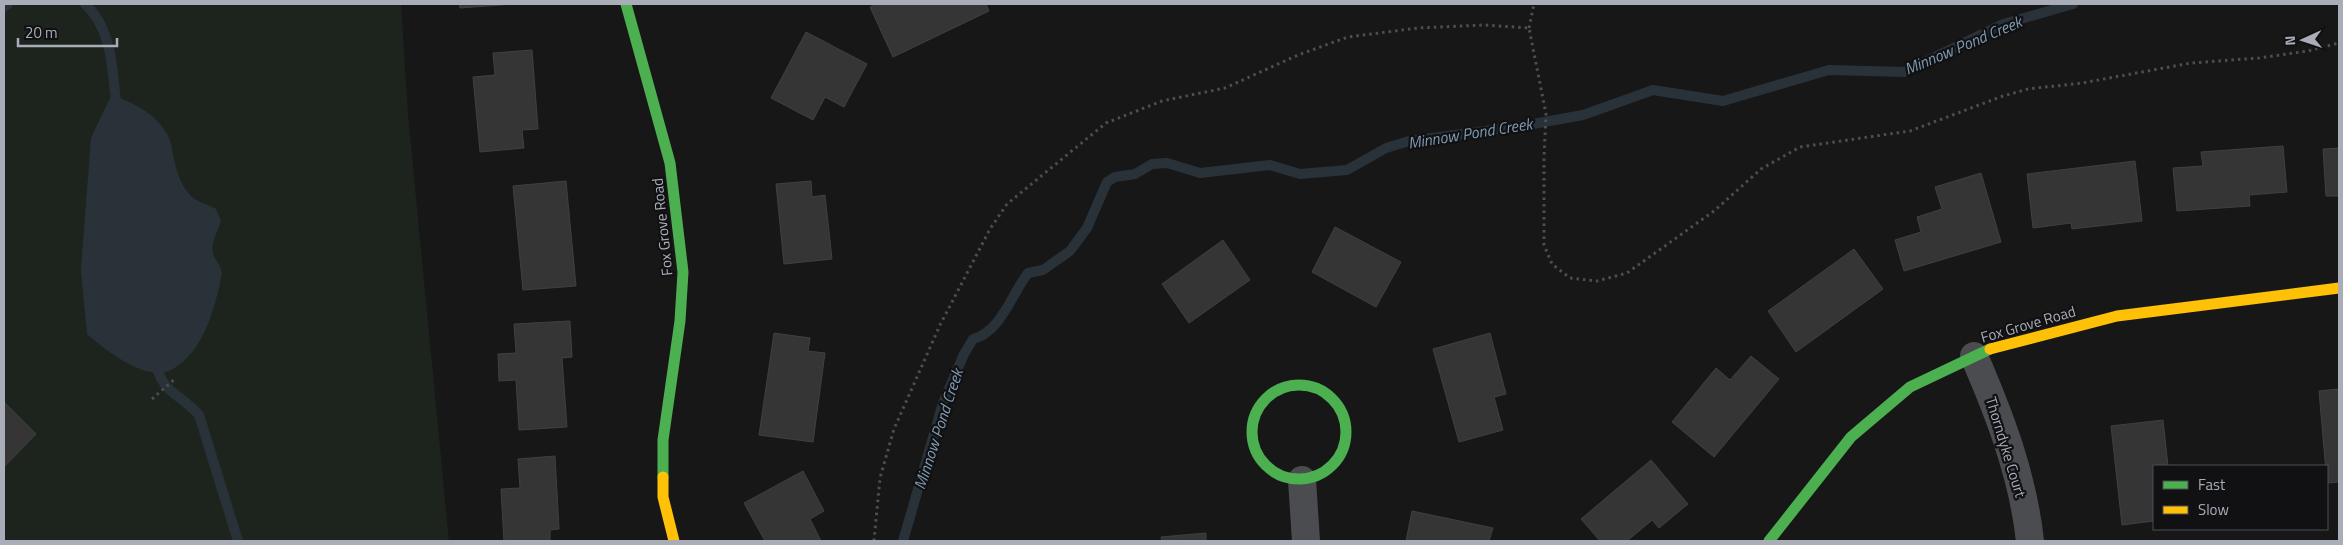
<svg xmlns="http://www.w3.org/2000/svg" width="2343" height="545" font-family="'Titillium Web',sans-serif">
<rect width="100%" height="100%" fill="#171717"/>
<path fill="#1d241e" d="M4 4H401L408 115 449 541H4Z"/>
<path fill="#2a3239" d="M115 97C137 103 165 120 171 144 175 163 177 182 192 197 198 202 209 205 216 209L221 221C218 230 210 245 213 254 217 264 224 267 221 278 214 311 203 353 171 370 147 383 104 349 87 334L81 270 91 138 110 98Z"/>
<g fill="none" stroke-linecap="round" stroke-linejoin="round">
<path stroke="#2a3239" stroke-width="10" d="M85 4C114 30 112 75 117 110
M4 7 8 4
M155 359C160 392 179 393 199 415L238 541
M903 541 943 403 964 354 973 339C1001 332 1011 295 1028 273L1043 270 1070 251 1087 228 1107 182 1115 177 1135 174 1152 164 1167 163 1200 173 1270 165 1300 174 1347 170 1386 148 1409 141 1522 126 1583 115 1653 90 1723 101 1829 70 1904 72 2003 24 2073 4"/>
</g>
<path fill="#353536" stroke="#3f4043" d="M459 4H514L460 8Z
M876 4H986L989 11 893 57 870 7Z
M806 32 867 64 844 107 825 97 813 120 771 98Z
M532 50 538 129 522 130 524 148 480 152 473 77 495 75 493 53Z
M2283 146 2287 192 2249 195 2250 206 2177 211 2173 168 2203 166 2201 152Z
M2339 148V196H2326L2323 149Z
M2135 161 2142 221 2072 229 2071 223 2033 228 2027 174Z
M1981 173 2001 242 1904 271 1895 240 1921 232 1917 217 1942 209 1935 187Z
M566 181 576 286 523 290 513 186Z
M811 181 812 197 825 195 832 259 784 264 776 184Z
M1335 227 1401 262 1376 307 1312 272Z
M1223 240 1250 280 1189 323 1162 284Z
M1854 249 1883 289 1796 352 1768 311Z
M570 321 572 357 562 358 567 427 519 430 516 380 499 381 498 354 516 353 514 324Z
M774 333 810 338 808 351 825 353 813 442 759 435Z
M1490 333 1506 394 1494 397 1503 430 1459 442 1433 349Z
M1751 356 1779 379 1714 457 1672 422 1716 368 1730 380Z
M2339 389V482L2327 483 2319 391Z
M4 402 36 434 4 467Z
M2163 420 2168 466H2154V521L2122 525 2111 426Z
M555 456 559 529 550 530V541H504L501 489 520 488 518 459Z
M1651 460 1688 504 1659 528 1652 520 1627 541H1600L1581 519Z
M803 471 824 511 810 519 821 541H765L744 503Z
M1412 511 1493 528 1489 541H1406Z
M1206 533V541H1162L1161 537Z"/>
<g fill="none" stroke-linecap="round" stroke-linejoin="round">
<path stroke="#4d4e52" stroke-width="3" stroke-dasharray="2.5 4" stroke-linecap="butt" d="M1529 28 1534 4
M152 399 176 378
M874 541 880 478 894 429 940 325 990 229 1007 204 1106 123 1162 101 1225 88 1298 55 1348 37 1418 28 1484 25 1529 28 1546 114 1544 157V245L1552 264 1570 278 1597 281 1627 273 1714 211 1761 169 1800 147 1910 131 2003 96 2028 89 2082 83 2191 63 2259 58 2308 51 2339 43"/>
<path stroke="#4b4c50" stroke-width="28" d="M1974 356C2000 416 2023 476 2030 541
M1302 480 1306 541"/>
<path stroke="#4caf50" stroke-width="11" d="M626 4 670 163 683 272 680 321 663 440V477
M1252 432a47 47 0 1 1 94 0a47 47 0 1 1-94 0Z
M1769 541 1851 437 1910 387 1990 349"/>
<path stroke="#ffc107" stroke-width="11" d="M1990 349 2117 316 2339 288
M663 477V497L674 541"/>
</g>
<g text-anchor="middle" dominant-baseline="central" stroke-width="4.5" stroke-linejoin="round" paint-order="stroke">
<g font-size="15" fill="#a8adb8" stroke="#111113">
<text transform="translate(662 227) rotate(-96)">Fox Grove Road</text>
<text transform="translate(2028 324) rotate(-16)">Fox Grove Road</text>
<text transform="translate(2006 447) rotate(73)">Thorndyke Court</text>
</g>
<g font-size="16" font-style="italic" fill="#7f9bb3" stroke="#111113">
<text transform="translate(1963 45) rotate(-23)">Minnow Pond Creek</text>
<text transform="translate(1470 133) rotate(-9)">Minnow Pond Creek</text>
<text transform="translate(938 429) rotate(-72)">Minnow Pond Creek</text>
</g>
</g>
<rect width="2343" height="545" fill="none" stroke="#a8adb8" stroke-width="10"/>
<rect x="2153" y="465" width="175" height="65" fill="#111113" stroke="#4d4f55"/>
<rect x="2163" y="481" width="25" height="8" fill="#4caf50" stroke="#4d4f55"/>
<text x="2198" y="490" font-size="15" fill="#a8adb8">Fast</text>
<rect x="2163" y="506" width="25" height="8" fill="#ffc107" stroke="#4d4f55"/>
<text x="2198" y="515" font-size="15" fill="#a8adb8">Slow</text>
<g transform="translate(2303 40) rotate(267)" stroke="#111113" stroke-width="4" paint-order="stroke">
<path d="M0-4L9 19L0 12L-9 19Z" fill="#a8adb8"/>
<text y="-8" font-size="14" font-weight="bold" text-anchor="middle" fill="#a8adb8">N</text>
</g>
<path d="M18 38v8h99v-8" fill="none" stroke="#a8adb8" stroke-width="2.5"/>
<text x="25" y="38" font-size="15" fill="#a8adb8" stroke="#111113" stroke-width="4" paint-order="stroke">20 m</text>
</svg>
